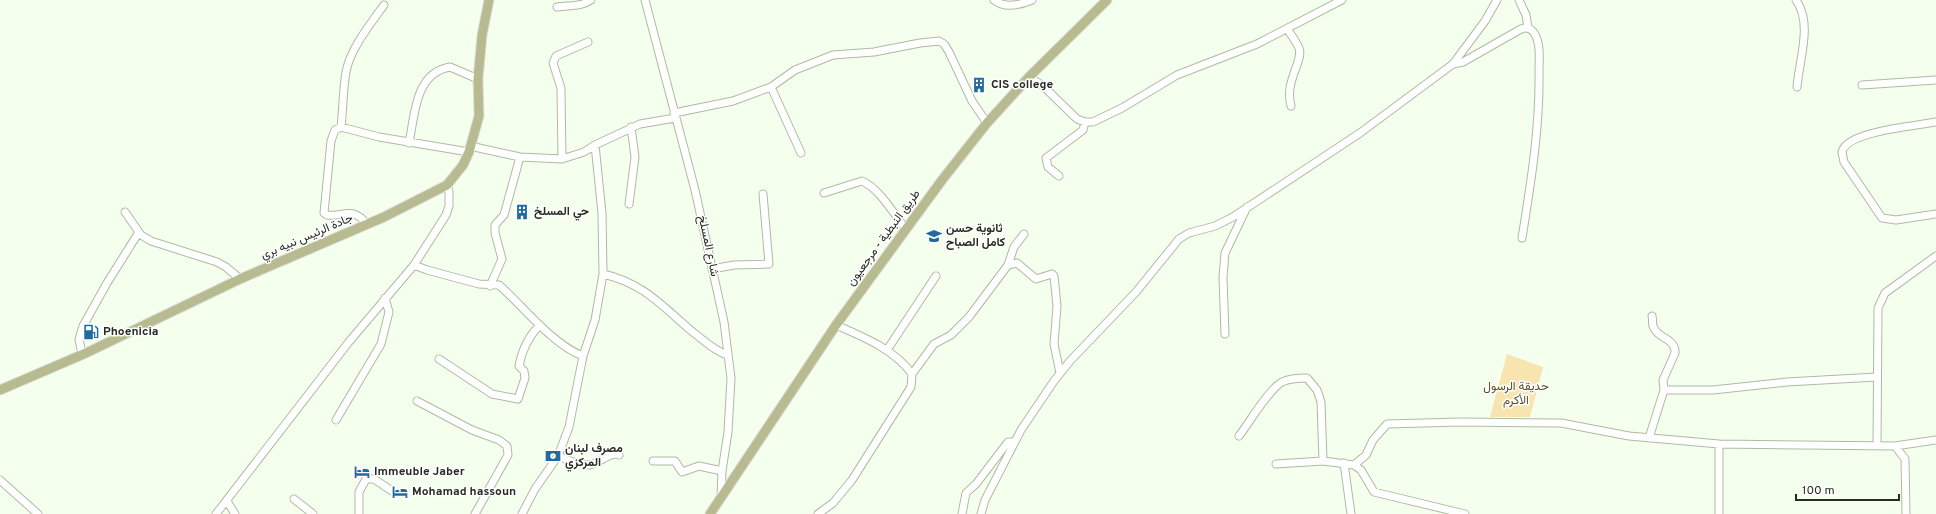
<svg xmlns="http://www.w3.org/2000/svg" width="1936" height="514" font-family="Overpass,Vazirmatn,sans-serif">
<rect width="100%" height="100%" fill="#f5ffee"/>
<path fill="#f8e4af" d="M1507 354 1543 367 1530 417H1490Z"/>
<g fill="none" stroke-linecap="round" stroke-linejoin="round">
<defs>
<path id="minor" d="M645 0 695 190 724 322 731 378 728 432 722 471 721 497
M994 0C1005 9 1020 5 1032 0
M1519 0 1526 15 1528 28
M1796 0C1813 24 1799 60 1797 87
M557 7C569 5 581 7 591 0
M1287 29C1291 35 1296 41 1299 48 1304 61 1284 81 1291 106
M1453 64 1463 62 1521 29C1526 27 1531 28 1534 33 1541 43 1539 59 1539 71 1540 127 1531 182 1522 238
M1029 77 1042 85 1077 119 1085 122H1093L1122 108 1177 75 1257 44 1342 0
M1862 85 1936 80
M771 87 795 70 833 55 874 52 920 43 939 41 944 44 949 52 972 101 987 123
M674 113 733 101 771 87 801 153
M1936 122C1917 126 1846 131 1842 152L1844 162 1882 218 1896 220 1936 214
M341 127C343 109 343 89 346 72 350 49 371 23 384 5
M409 143C415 114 415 73 450 67L478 79
M470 146 520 157 562 159 584 152 595 145
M562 159 561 88 553 63 556 56 588 42
M1059 176 1048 167 1046 158 1083 130 1085 122
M824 193 862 181C880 189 893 213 905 228
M629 204 635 157 631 127
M125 212 141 235 151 241 217 262 226 267 240 279
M367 224C352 206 345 217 327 215L324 213 331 141 335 130 341 127 379 137 469 152
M414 265 427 270 479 284 499 285C523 306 553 345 583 356
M1008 265 1014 247 1024 234
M712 269 734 265 769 264 763 194
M603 274C644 283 664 308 694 333 706 342 713 350 727 355
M490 286 502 259 495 233V225L504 215 520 157
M1652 316C1653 319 1652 323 1653 326 1657 339 1676 338 1675 353L1663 380 1664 390H1713L1787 382 1876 377
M836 325C864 337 895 350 912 374
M1225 334 1223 277 1225 253 1247 207
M887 350 936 276
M82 354 79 339 83 326 107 283 139 232
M439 359 492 394 518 399 525 378 524 371 519 366C522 350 528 337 539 326
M417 401 472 430 499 440 507 446 508 455 475 514
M336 420 381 344 389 312 385 298
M1239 436C1249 423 1269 389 1282 382 1290 378 1299 378 1307 378L1317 390 1321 402 1323 461 1354 465
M1649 438 1664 390
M1877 446 1878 308 1885 293 1936 256
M1895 446 1905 459 1906 514
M558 456C567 460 578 465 589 465 599 464 610 451 619 455
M653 461H675L682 472 699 466 722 471
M1344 463 1351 514
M1276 464 1323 461
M0 480 38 514
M294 499 313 514
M227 501 235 514
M216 514 348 343 414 265 446 215 449 206V192L447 185
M359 514V492L366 479H374L392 491
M522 514 535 489 558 456 569 427 583 356 595 320 603 274 602 213 595 145 640 124 675 118
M818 514 833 503 852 480 911 387 912 374 934 344 951 335 969 317 1008 265 1017 263 1036 279 1052 274 1054 276 1057 306 1054 344 1060 373
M962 514 966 493 976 484 1008 442H1015
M981 514 985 500 1021 430 1054 381 1070 361 1136 292 1179 239 1189 233 1215 226 1233 217 1360 133 1453 64 1485 21 1497 0
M1465 514 1374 492 1361 470 1354 465 1366 455 1373 440 1387 424 1460 422 1561 423 1629 436 1719 444 1895 446 1936 440
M1719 514V444"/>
<path id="major" d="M0 390 86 353 240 279 384 217 447 185 463 165 469 152 479 116 478 79 482 35 489 0
M710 514 836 325 942 180 987 123 1029 77 1107 0"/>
</defs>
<use href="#minor" stroke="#acbba2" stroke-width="9"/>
<use href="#major" stroke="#e1e1e0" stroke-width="11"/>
<use href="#minor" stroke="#fff" stroke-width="7"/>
<use href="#major" stroke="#b8ba8f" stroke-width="9"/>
</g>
<defs>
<symbol id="building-bare" viewBox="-9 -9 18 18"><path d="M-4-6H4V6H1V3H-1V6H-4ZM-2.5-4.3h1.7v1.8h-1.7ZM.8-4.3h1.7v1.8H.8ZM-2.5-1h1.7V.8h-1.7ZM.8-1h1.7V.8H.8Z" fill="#216b9e" stroke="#fff" stroke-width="2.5" paint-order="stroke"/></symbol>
<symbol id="school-bare" viewBox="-9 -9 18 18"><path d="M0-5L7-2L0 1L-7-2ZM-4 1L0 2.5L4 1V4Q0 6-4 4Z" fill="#216b9e" stroke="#fff" stroke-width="2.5" paint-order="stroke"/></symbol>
<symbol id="fuel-bare" viewBox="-9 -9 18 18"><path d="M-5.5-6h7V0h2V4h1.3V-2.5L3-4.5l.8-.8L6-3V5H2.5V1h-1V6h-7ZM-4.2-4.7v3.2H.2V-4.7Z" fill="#216b9e" stroke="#fff" stroke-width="2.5" paint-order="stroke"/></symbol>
<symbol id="bank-bare" viewBox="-9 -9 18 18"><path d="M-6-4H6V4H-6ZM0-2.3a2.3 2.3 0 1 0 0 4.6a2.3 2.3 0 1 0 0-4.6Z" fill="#216b9e" stroke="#fff" stroke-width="2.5" paint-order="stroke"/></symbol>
<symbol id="hotel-bare" viewBox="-9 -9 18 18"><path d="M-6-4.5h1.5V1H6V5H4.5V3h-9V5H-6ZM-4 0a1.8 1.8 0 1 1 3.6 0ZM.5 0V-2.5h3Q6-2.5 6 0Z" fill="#216b9e" stroke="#fff" stroke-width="2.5" paint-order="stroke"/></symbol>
</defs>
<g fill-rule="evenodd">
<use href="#building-bare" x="968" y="74" width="22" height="22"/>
<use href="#building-bare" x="511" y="201" width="22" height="22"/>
<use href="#school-bare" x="923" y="225" width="22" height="22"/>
<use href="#fuel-bare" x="80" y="321" width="22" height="22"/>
<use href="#bank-bare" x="542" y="445" width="22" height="22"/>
<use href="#hotel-bare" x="351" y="461" width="22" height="22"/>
<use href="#hotel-bare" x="389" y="481" width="22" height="22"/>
</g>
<g text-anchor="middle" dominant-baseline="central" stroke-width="3" stroke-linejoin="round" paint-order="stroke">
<g font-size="12" font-weight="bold" fill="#262c22" stroke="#fff" text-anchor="start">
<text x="991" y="85">CIS college</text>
<text x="534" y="212">حي المسلخ</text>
<text x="946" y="229">ثانوية حسن<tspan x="946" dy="14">كامل الصباح</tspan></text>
<text x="103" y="332">Phoenicia</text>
<text x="565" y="449">مصرف لبنان<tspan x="565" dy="14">المركزي</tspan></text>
<text x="374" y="472">Immeuble Jaber</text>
<text x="412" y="492">Mohamad hassoun</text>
</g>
<g font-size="12" fill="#262c22" stroke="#fff">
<text transform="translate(307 237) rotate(-23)">جادة الرئيس نبيه بري</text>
<text transform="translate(884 238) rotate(-54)">طريق النبطية - مرجعيون</text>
<text transform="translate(708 246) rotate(78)">شارع المسلخ</text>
</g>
<g font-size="12" fill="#584a23" stroke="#fff">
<text x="1516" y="387">حديقة الرسول<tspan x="1516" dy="14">الأكرم</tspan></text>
</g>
</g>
<path d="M1796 494v6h103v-6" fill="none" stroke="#262c22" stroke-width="2"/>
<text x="1802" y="494" font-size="12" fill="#262c22" stroke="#ffffff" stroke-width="3" paint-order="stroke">100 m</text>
</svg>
